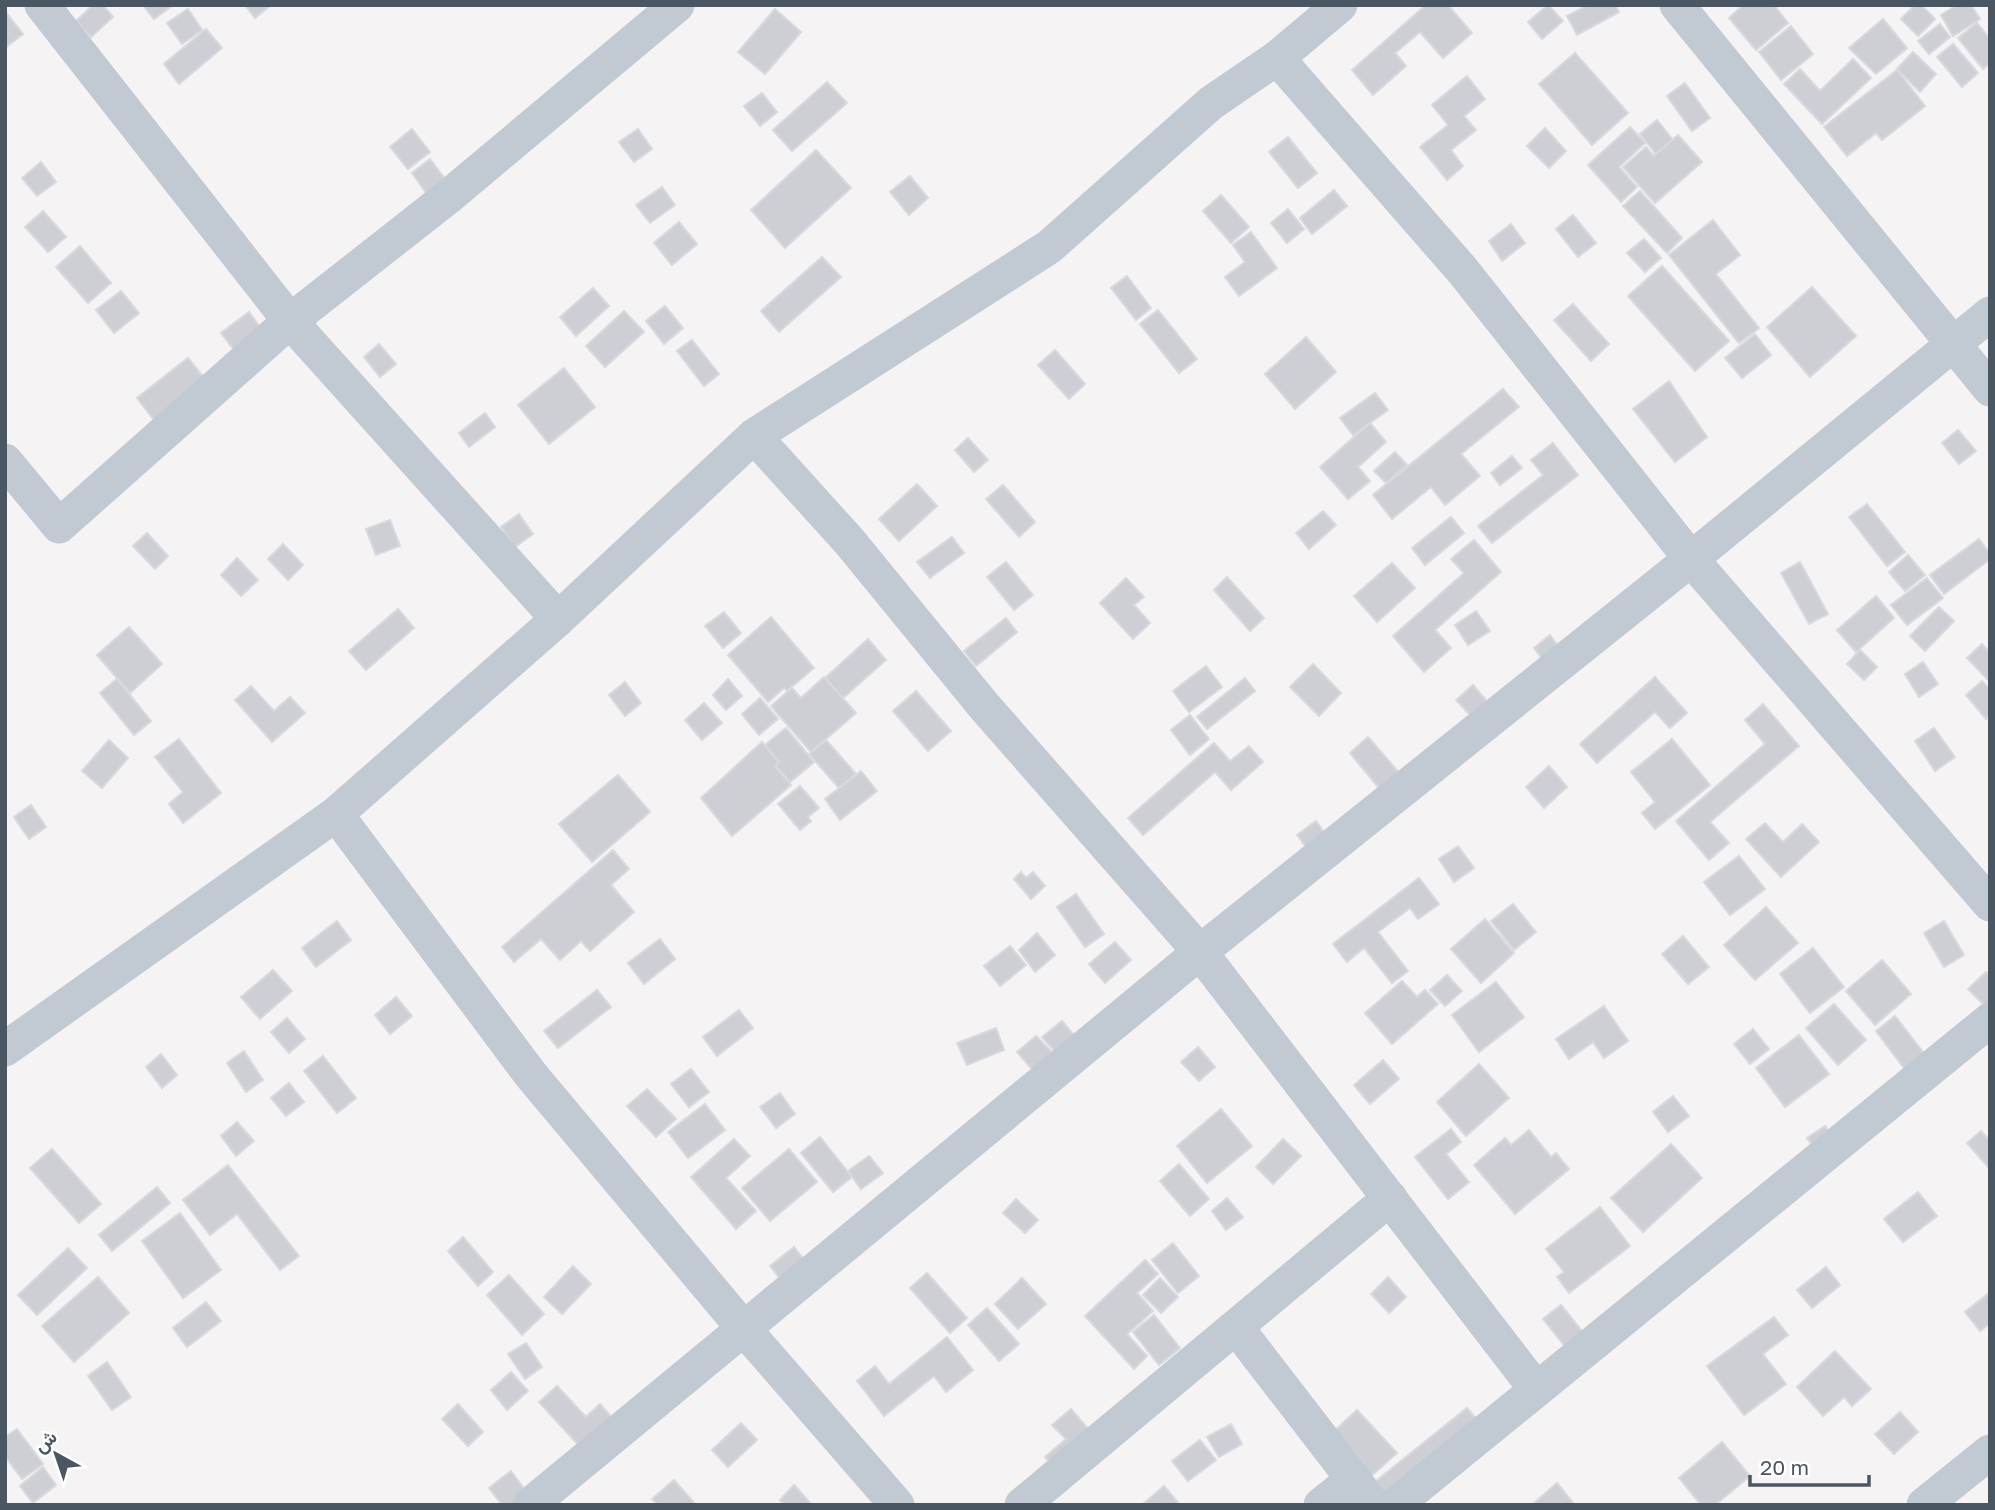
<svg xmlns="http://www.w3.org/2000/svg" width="1995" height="1510" viewBox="0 0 1995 1510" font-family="'Golos Text',Vazirmatn,sans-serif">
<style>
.building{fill:#cdcfd5;stroke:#d7d9de;stroke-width:2}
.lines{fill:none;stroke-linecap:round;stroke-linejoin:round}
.street{stroke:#c1cad2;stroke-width:35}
</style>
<rect width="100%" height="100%" fill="#f5f3f3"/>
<g class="building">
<path d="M93,5H103L113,17L91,37L76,21Z"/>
<path d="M143,5H173L154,19Z"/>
<path d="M245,5H271L255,18Z"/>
<path d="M1426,5H1448L1472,33L1443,58L1420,32L1395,53L1406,66L1373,95L1352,70Z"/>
<path d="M1548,5L1563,21L1542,39L1528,22Z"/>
<path d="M1588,5H1615L1619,12L1577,35L1567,16Z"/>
<path d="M1743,5H1774L1788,23L1756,50L1729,18Z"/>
<path d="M1915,5H1921L1935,19L1918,36L1901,19Z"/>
<path d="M1957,5H1971L1980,19L1953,36L1941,15Z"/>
<path d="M188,9L202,30L182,44L167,23Z"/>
<path d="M775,9L801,32L765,74L738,52Z"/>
<path d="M5,11L23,34L5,48Z"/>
<path d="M1883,19L1907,48L1876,74L1849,48Z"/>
<path d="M1977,23L1990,39V63L1983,69L1958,38Z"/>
<path d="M1940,24L1950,37L1929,54L1918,41Z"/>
<path d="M1791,26L1813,54L1781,80L1759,52Z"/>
<path d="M206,29L222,48L179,84L164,64Z"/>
<path d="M1953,44L1978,73L1962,87L1937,57Z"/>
<path d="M1913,52L1936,74L1920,92L1897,69Z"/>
<path d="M1575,53L1628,113L1592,145L1539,84Z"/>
<path d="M1853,59L1871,78L1822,124L1784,84L1800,69L1820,91Z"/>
<path d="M1897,70L1925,106L1882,140L1876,133L1847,156L1824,127Z"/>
<path d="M1467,76L1485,99L1464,116L1476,130L1451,150L1463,166L1447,180L1420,147L1448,125L1432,105Z"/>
<path d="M827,82L847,103L792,151L773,130Z"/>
<path d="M1685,83L1710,118L1692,131L1667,96Z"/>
<path d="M762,93L777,112L760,126L744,106Z"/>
<path d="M1657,120L1673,140L1656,154L1640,134Z"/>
<path d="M1630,127L1645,143L1619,167L1637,187L1621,202L1588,165Z"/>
<path d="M1545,128L1566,151L1549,168L1527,146Z"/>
<path d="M412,129L430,152L408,169L390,147Z"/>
<path d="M638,129L652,149L634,162L619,142Z"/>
<path d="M1678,135L1702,162L1655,203L1623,167L1646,147L1654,156Z"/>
<path d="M1288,137L1317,173L1298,188L1269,152Z"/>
<path d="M816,150L851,188L785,248L751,210Z"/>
<path d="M430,159L446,180L427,194L412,173Z"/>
<path d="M41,162L56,182L37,196L22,178Z"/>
<path d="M910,176L928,198L909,215L890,192Z"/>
<path d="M662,187L675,205L650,223L636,205Z"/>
<path d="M1334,190L1347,206L1312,234L1300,218Z"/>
<path d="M1640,191L1682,238L1667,253L1623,206Z"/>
<path d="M1221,195L1249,227L1231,243L1203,211Z"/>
<path d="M1288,209L1304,229L1287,243L1271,223Z"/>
<path d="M43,211L66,237L48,252L25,227Z"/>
<path d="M1573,215L1596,243L1578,257L1556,229Z"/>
<path d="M1713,220L1740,255L1716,274L1759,328L1739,343L1669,255Z"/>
<path d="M679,222L697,244L672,265L654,243Z"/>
<path d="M1511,224L1525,243L1502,261L1489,241Z"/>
<path d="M1251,232L1277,268L1239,296L1225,277L1245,262L1233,245Z"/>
<path d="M1644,239L1661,258L1645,272L1627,253Z"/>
<path d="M80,246L111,283L88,303L56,267Z"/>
<path d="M822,257L841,277L779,332L761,311Z"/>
<path d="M1662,266L1729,341L1695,371L1628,296Z"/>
<path d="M1127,276L1151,308L1136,320L1111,288Z"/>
<path d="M1812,287L1856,336L1810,377L1767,327Z"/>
<path d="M593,288L609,306L576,336L560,317Z"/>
<path d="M121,291L139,313L114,333L96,310Z"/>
<path d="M1573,304L1609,344L1591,361L1554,320Z"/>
<path d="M665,306L683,328L664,344L646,321Z"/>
<path d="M1158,310L1197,359L1179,373L1140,324Z"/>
<path d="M624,311L644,332L605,367L586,346Z"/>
<path d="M249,312L271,342L244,363L221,333Z"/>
<path d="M1755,334L1771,355L1742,378L1725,358Z"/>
<path d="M1306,337L1336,372L1295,409L1265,374Z"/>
<path d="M692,340L719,374L704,386L677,351Z"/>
<path d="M379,344L396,364L380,377L364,357Z"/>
<path d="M1055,350L1085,384L1069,399L1038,365Z"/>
<path d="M188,358L205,379L154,420L137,398Z"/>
<path d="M564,368L595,407L549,444L518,405Z"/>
<path d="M1669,381L1707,437L1675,462L1633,409Z"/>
<path d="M1503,389L1519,407L1461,454L1480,476L1445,505L1431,487L1392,519L1373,495Z"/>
<path d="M1375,393L1388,410L1353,435L1340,418Z"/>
<path d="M485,413L495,427L469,447L459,433Z"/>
<path d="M1370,423L1386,442L1358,467L1370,481L1348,499L1320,467Z"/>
<path d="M1958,430L1976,451L1959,464L1942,443Z"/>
<path d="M968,438L988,460L974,472L955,450Z"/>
<path d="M1553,443L1578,475L1492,543L1478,526L1543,475L1531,460Z"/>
<path d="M1395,452L1407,465L1386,483L1374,471Z"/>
<path d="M1512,456L1522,468L1500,485L1491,473Z"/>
<path d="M917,484L937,506L899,541L879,519Z"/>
<path d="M1003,485L1035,522L1019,537L986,499Z"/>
<path d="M1867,504L1905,552L1887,566L1849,517Z"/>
<path d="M1323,511L1336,525L1309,549L1296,533Z"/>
<path d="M519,514L533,534L515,547L501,527Z"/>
<path d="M1451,517L1464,533L1425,565L1412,548Z"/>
<path d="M390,520L400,546L376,555L366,529Z"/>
<path d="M147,533L168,556L155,569L133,546Z"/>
<path d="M952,537L964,553L930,578L917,562Z"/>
<path d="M1979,539L1990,554V559L1944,594L1930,575Z"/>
<path d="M1474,540L1501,572L1435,630L1451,648L1424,672L1393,636L1464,573L1451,559Z"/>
<path d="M283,544L303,565L288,580L268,559Z"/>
<path d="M1908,555L1925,575L1905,591L1889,572Z"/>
<path d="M237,558L258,580L241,596L221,575Z"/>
<path d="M1006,562L1033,595L1014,610L987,577Z"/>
<path d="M1800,562L1828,614L1809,624L1781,573Z"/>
<path d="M1392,563L1415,588L1377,622L1354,596Z"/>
<path d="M1227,577L1264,618L1250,631L1214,590Z"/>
<path d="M1126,578L1144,597L1134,605L1150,623L1133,639L1100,603Z"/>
<path d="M1927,578L1943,598L1907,625L1891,605Z"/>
<path d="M1876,596L1894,618L1856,652L1837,630Z"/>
<path d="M1939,607L1954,621L1925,651L1910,636Z"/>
<path d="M398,609L414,628L366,670L349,651Z"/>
<path d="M1476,611L1490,631L1468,645L1455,625Z"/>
<path d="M724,612L741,633L723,648L705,626Z"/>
<path d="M771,617L814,668L787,691L784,688L768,702L728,655Z"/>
<path d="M1006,618L1017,632L976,666L964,651Z"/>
<path d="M129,627L162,664L130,693L97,655Z"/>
<path d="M1550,635L1566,657L1549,668L1534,648Z"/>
<path d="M868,639L886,660L843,698L825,678Z"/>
<path d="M1982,644L1990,653L1988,680L1967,658Z"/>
<path d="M1860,650L1877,667L1864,680L1847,664Z"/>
<path d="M1923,662L1938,684L1919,697L1905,674Z"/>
<path d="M1313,664L1341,693L1319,716L1290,687Z"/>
<path d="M1206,666L1222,687L1189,712L1173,691Z"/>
<path d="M824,677L856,713L811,752L771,706L792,688L801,698Z"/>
<path d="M1655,677L1687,713L1670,728L1655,712L1597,763L1580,744Z"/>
<path d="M1245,678L1255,691L1207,729L1197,717Z"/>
<path d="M117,679L151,721L134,735L100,693Z"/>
<path d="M728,679L742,696L726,710L713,695Z"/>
<path d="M1982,681L1990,690V715L1986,719L1966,695Z"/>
<path d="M625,682L641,703L625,716L609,695Z"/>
<path d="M1473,685L1490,705L1474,719L1456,700Z"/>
<path d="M251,686L274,711L290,697L305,713L272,742L235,700Z"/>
<path d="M916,691L951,731L928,751L893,711Z"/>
<path d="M760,698L778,719L759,735L742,714Z"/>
<path d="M704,703L722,723L702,740L685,720Z"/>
<path d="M1763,704L1799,746L1710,822L1729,843L1709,860L1676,821L1765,744L1745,720Z"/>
<path d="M1190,715L1209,739L1190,755L1171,730Z"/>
<path d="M786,728L814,762L790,782L775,765L779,762L765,745Z"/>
<path d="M1934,728L1955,757L1935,771L1915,741Z"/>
<path d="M1368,737L1402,776L1383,793L1350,753Z"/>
<path d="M179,739L221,793L183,823L169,804L183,792L155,757Z"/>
<path d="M1672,739L1710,785L1655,829L1642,813L1655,802L1631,772Z"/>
<path d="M109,740L128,758L102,788L82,771Z"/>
<path d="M826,740L856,774L839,788L809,754Z"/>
<path d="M762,742L779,762L775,766L791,785L732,836L701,798Z"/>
<path d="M1214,743L1230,761L1249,746L1263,762L1231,790L1215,772L1143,835L1128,818Z"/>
<path d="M1549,766L1567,787L1544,808L1526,787Z"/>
<path d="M861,771L877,791L840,820L825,799Z"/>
<path d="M618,775L650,812L592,862L559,824Z"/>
<path d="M800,786L819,808L808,817L811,821L800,830L778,804Z"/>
<path d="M31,805L46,827L29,839L14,817Z"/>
<path d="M1316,821L1331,842L1312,855L1297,835Z"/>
<path d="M1765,823L1783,842L1802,824L1819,842L1781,877L1746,839Z"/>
<path d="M1458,846L1474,868L1454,882L1439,859Z"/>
<path d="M613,850L629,869L611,885L634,912L590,951L581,941L560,960L541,939L514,962L502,947Z"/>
<path d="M1739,856L1765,889L1730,915L1704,882Z"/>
<path d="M1021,872L1026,878L1033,872L1045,886L1031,899L1014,879Z"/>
<path d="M1419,878L1439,904L1418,919L1410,908L1378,932L1408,971L1392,983L1364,948L1347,962L1333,944Z"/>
<path d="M1076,894L1104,934L1085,947L1057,907Z"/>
<path d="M1513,904L1536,932L1514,950L1491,921Z"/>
<path d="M1766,907L1798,943L1755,980L1724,945Z"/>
<path d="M1485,919L1514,953L1481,983L1451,949Z"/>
<path d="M337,921L351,940L316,967L302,948Z"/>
<path d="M1944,921L1964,955L1944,967L1924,933Z"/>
<path d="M1037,933L1055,955L1035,972L1019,950Z"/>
<path d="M1683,936L1709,967L1688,984L1662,954Z"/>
<path d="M660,939L675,959L644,984L628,963Z"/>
<path d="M1115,942L1131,960L1105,983L1089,964Z"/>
<path d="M1010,946L1026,965L1000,986L984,966Z"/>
<path d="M1813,948L1844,987L1810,1013L1780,974Z"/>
<path d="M1882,960L1911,994L1875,1025L1846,991Z"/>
<path d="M273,970L292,991L260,1019L241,997Z"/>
<path d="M1986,972L1990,976V1011L1968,989Z"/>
<path d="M1447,975L1462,991L1445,1006L1430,990Z"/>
<path d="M1402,981L1417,997L1425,990L1438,1004L1392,1044L1365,1013Z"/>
<path d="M1496,982L1524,1017L1479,1052L1452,1015Z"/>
<path d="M597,990L611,1007L558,1048L544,1031Z"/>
<path d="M396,997L412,1016L390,1034L375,1015Z"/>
<path d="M1834,1004L1866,1040L1838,1065L1806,1028Z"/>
<path d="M1604,1006L1628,1041L1604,1058L1593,1042L1569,1059L1556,1039Z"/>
<path d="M739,1010L753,1028L717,1056L703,1037Z"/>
<path d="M1895,1016L1933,1065L1913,1080L1876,1031Z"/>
<path d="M287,1018L305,1039L289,1053L271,1032Z"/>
<path d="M1062,1021L1080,1042L1061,1058L1042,1037Z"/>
<path d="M996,1028L1004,1050L967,1065L957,1043Z"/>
<path d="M1753,1029L1769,1049L1750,1064L1734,1044Z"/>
<path d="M1799,1035L1829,1074L1785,1107L1756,1068Z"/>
<path d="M1036,1036L1057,1057L1036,1074L1017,1052Z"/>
<path d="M1198,1047L1215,1067L1199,1081L1181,1062Z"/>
<path d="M244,1051L263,1080L246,1092L227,1063Z"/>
<path d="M161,1054L177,1075L162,1088L146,1067Z"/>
<path d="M323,1056L356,1098L337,1113L304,1071Z"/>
<path d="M1383,1060L1399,1079L1370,1104L1354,1085Z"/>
<path d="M1479,1064L1509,1098L1466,1136L1437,1102Z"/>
<path d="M691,1069L709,1092L689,1107L671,1084Z"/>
<path d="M289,1083L304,1102L286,1116L271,1098Z"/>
<path d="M647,1089L676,1119L656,1137L627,1106Z"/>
<path d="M780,1093L795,1114L776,1128L760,1107Z"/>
<path d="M1673,1096L1689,1116L1668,1132L1653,1112Z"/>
<path d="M705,1104L725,1130L688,1158L668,1132Z"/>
<path d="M1221,1109L1252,1146L1207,1183L1177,1146Z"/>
<path d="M237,1122L254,1141L236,1156L221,1136Z"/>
<path d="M1825,1126L1840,1147L1822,1159L1807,1138Z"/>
<path d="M1451,1129L1461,1142L1446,1154L1469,1182L1448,1199L1415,1157Z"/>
<path d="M1529,1130L1551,1157L1556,1153L1569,1169L1515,1214L1474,1165L1505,1138L1511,1145Z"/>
<path d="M1981,1131L1990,1141V1169L1967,1143Z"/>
<path d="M820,1137L852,1177L833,1192L801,1153Z"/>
<path d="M734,1139L750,1156L726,1178L756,1211L736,1229L691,1177Z"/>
<path d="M1283,1139L1301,1156L1273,1184L1256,1167Z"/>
<path d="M1671,1144L1702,1178L1643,1232L1611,1198Z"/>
<path d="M52,1149L101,1204L79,1223L30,1168Z"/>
<path d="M789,1149L817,1182L770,1221L742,1188Z"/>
<path d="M869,1156L883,1173L861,1189L848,1171Z"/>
<path d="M1179,1164L1209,1199L1190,1216L1160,1181Z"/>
<path d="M228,1165L299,1256L280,1270L237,1214L210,1235L183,1200Z"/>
<path d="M157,1187L170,1203L112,1251L99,1235Z"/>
<path d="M1918,1192L1937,1216L1903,1242L1884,1219Z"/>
<path d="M1227,1198L1243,1217L1226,1230L1212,1211Z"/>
<path d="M1016,1199L1038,1220L1025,1233L1003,1213Z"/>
<path d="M1600,1207L1630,1246L1569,1293L1557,1277L1564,1272L1546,1249Z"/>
<path d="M180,1213L221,1270L183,1298L142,1241Z"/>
<path d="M463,1237L493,1272L478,1286L448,1251Z"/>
<path d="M1173,1243L1199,1276L1178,1293L1152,1260Z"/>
<path d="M794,1247L813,1271L789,1290L770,1266Z"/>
<path d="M68,1248L87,1268L37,1315L18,1295Z"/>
<path d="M1145,1260L1158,1274L1137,1293L1153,1311L1127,1334L1147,1356L1134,1369L1085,1316Z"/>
<path d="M573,1266L591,1284L562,1314L544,1297Z"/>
<path d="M1826,1267L1840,1285L1812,1308L1797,1290Z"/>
<path d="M927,1273L967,1318L950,1333L910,1288Z"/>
<path d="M509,1275L544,1314L522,1335L487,1295Z"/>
<path d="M98,1277L129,1313L74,1362L42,1326Z"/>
<path d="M1388,1277L1406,1297L1389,1313L1371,1294Z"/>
<path d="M1022,1278L1046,1304L1018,1329L995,1304Z"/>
<path d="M1160,1278L1178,1297L1161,1313L1143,1295Z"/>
<path d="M1990,1292V1323L1980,1331L1965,1312Z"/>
<path d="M206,1302L221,1321L187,1347L173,1328Z"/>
<path d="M1561,1305L1594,1346L1576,1360L1543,1319Z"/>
<path d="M987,1308L1019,1344L999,1361L968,1325Z"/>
<path d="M1154,1315L1180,1348L1159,1365L1133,1332Z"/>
<path d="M1774,1317L1788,1335L1763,1354L1786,1384L1744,1415L1707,1366Z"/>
<path d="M947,1337L973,1370L946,1392L934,1376L884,1416L857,1381L875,1366L889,1384Z"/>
<path d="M526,1343L542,1367L525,1379L508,1354Z"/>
<path d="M1835,1351L1871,1389L1852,1406L1844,1397L1823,1416L1797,1387Z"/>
<path d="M107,1362L131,1397L112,1410L88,1376Z"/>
<path d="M511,1372L528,1391L507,1410L491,1390Z"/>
<path d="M557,1386L586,1417L600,1404L614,1420L582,1449L539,1402Z"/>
<path d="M458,1404L483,1432L468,1446L442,1419Z"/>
<path d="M1467,1408L1486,1430L1395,1505L1375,1482Z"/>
<path d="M1071,1409L1101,1444L1063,1477L1045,1457L1066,1439L1052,1425Z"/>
<path d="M1357,1410L1397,1453L1371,1476L1331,1434Z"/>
<path d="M1900,1412L1918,1432L1894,1454L1875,1434Z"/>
<path d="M741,1423L757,1440L728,1467L712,1450Z"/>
<path d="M1231,1424L1242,1444L1219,1457L1207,1437Z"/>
<path d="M17,1429L43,1464L22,1479L5,1456V1437Z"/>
<path d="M1200,1440L1216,1460L1188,1481L1172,1461Z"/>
<path d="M1722,1442L1750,1476L1715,1505H1701L1679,1478Z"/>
<path d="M43,1467L56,1485L33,1503L20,1486Z"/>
<path d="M511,1471L528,1494L515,1505H502L489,1488Z"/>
<path d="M674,1480L696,1505H658L652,1499Z"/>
<path d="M1557,1483L1575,1505H1532Z"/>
<path d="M794,1485L812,1505H784L780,1500Z"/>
<path d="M1164,1486L1180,1505H1142Z"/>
</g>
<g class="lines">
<g class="street">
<path d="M42,5L290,321L558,619"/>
<path d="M1677,5L1990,389"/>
<path d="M1277,58L1463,271L1691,559L1990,904"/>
<path d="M754,436L849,541L984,706L1200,952L1536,1389"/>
<path d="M5,461L59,526L290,321L448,197L677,5"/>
<path d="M336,814L531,1075L745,1330L897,1505"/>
<path d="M5,1049L336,814L558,619L754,436L1049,247L1211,103L1277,58L1340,5"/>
<path d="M1236,1327L1373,1505"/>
<path d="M530,1505L1200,952L1691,559L1990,314"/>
<path d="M1022,1505L1390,1198"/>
<path d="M1321,1505L1354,1479"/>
<path d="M1395,1505L1990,1020"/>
<path d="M1924,1505L1990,1452"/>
</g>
</g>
<rect width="1995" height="1510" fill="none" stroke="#4a5661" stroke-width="14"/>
<g transform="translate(56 1454) rotate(320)" stroke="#ffffff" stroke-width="5" paint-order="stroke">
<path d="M0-5L12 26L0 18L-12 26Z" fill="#4a5661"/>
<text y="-10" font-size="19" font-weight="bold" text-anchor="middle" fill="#4a5661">ش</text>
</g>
<path d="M1750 1475v10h119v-10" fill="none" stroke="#4a5661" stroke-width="3.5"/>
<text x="1760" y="1475" font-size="21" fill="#4a5661" stroke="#ffffff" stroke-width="5" paint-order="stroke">20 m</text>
</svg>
